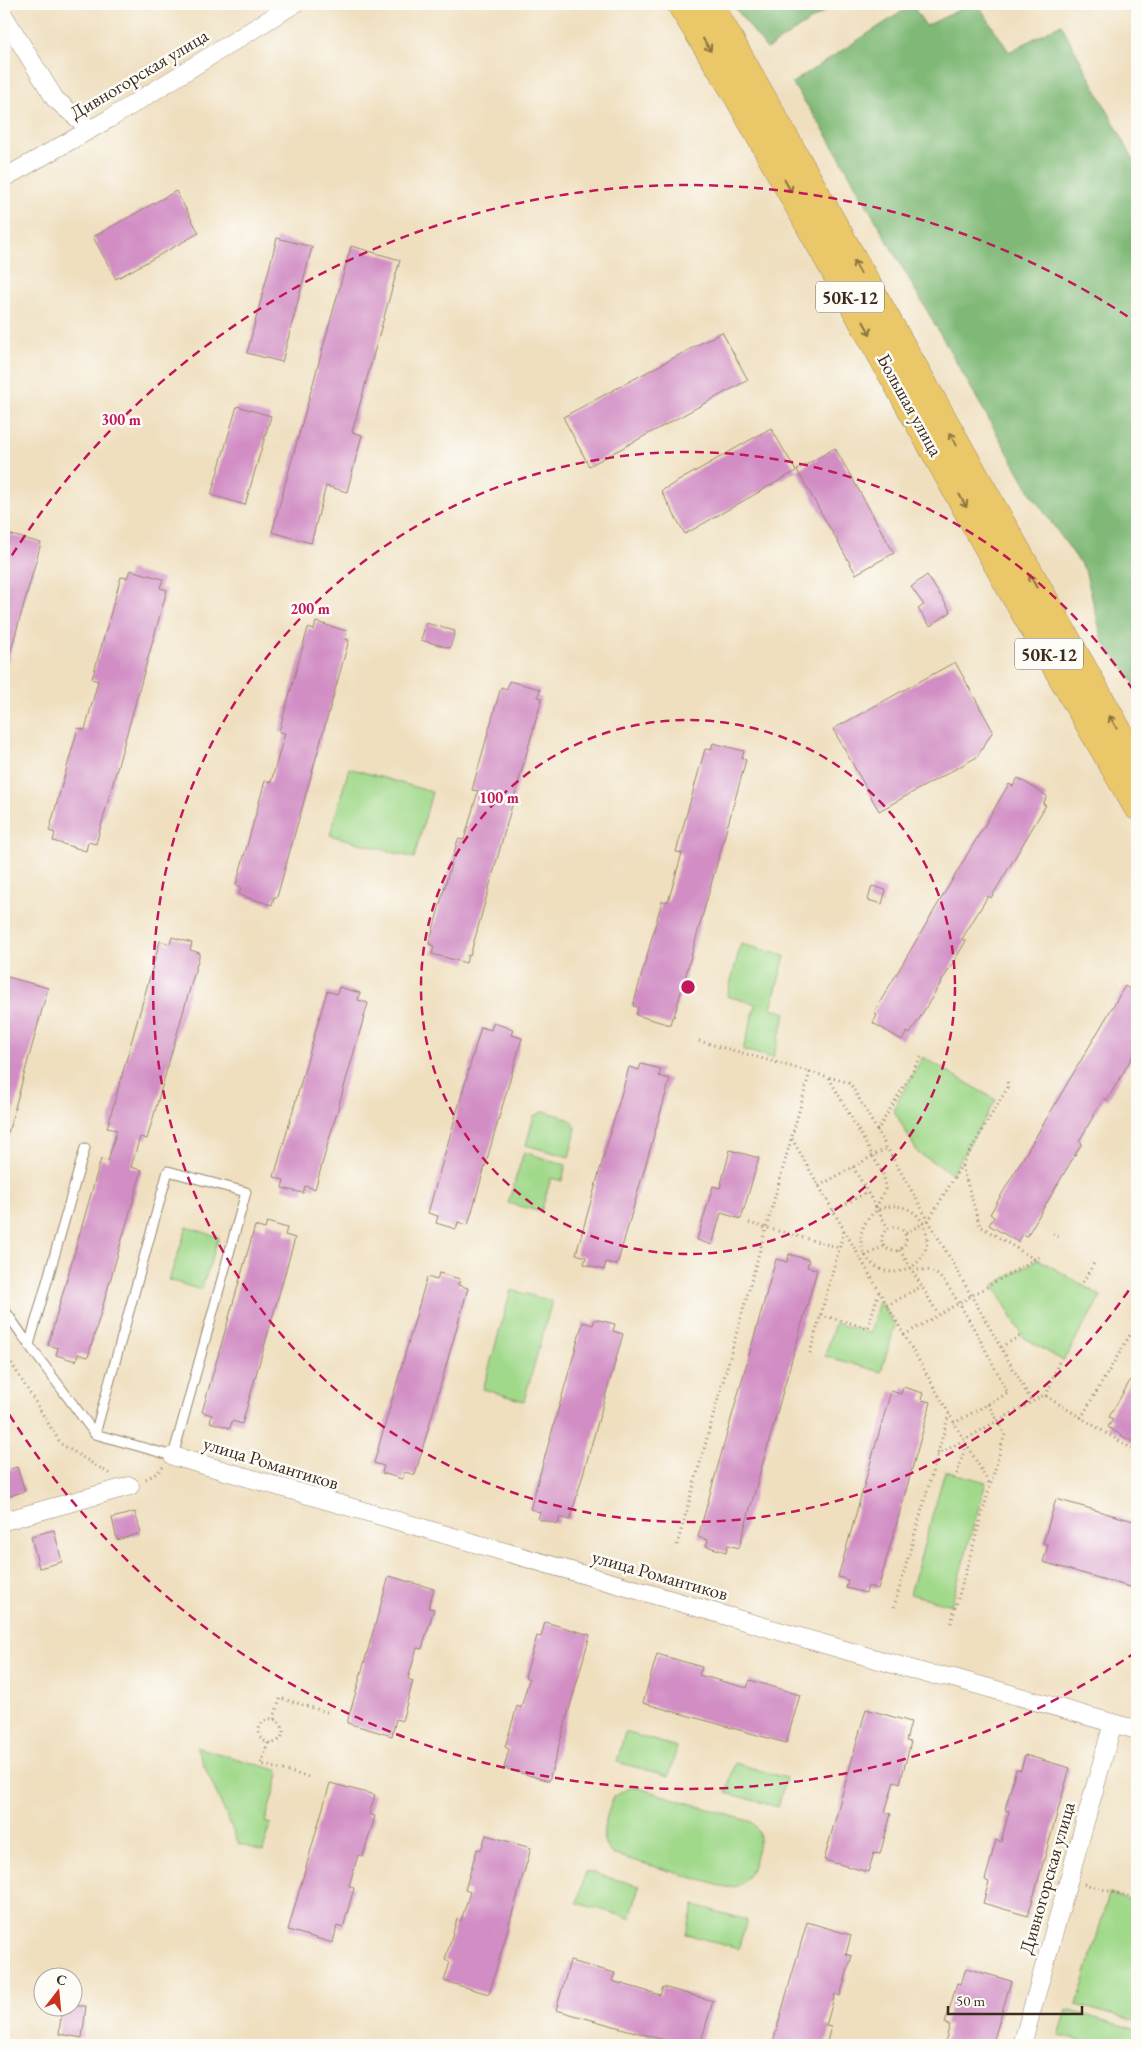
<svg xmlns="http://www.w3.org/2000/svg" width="1141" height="2049" viewBox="0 0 1141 2049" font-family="'EB Garamond',serif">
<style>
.green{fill:#a1d98b;stroke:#6e8254}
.forest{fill:#80b977;stroke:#5e724a}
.building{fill:#d18dc4}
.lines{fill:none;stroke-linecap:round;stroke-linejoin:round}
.service-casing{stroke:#95846e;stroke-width:11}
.minor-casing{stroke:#95846e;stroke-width:19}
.primary-casing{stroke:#95846e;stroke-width:29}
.path{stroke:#95846e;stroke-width:3;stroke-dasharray:1 4;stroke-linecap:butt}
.service{stroke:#fff;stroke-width:9}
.minor{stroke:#fff;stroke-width:18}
.primary{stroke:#eac769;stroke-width:28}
.oneway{stroke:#8a7140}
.ring{fill:none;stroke:#c2185b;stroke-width:2.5;stroke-dasharray:9 6}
.labels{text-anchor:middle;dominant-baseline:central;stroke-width:5;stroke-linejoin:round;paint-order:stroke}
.shield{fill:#fdfcf7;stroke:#75695f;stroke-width:1}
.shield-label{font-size:18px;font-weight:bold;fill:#3b2a1e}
.street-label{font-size:19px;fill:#3b2a1e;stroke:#fdfcf7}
.centre{fill:#c2185b;stroke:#fdfcf7;stroke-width:2.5}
.ring-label{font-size:15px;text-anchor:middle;font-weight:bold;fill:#c2185b;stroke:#fdfcf7;stroke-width:5;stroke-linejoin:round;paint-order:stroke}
</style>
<rect width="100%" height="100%" fill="#fdfcf7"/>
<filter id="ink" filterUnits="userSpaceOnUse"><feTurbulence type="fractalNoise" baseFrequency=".02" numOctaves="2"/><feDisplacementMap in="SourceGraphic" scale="10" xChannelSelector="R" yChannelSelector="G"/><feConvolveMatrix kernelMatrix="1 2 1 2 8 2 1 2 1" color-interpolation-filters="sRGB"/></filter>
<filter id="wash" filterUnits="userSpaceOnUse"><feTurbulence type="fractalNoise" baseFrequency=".0096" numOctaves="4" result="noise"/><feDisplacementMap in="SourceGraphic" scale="20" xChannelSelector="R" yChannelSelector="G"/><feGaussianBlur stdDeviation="1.12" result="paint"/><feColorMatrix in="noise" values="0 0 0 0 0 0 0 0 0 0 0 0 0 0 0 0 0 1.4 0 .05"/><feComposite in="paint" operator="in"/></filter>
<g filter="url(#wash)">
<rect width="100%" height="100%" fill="#efdfbf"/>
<g class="green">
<path d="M349,768L432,792L414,858L330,835Z"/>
<path d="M741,944L785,956L771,1008L786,1013L773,1058L743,1050L756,1004L727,996Z"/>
<path d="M923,1057L996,1100L952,1173L918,1153L893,1109Z"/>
<path d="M544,1111C581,1122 579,1120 569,1157L526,1145L534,1116Z"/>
<path d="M524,1152L566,1165L562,1181L551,1178L541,1212L508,1203Z"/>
<path d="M187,1227L219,1237L201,1290L169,1280Z"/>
<path d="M1038,1259L1101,1296L1063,1361L1023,1337L994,1285Z"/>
<path d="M511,1290L552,1301L524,1401L483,1389Z"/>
<path d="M879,1301L895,1325L881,1372L825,1356L835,1323L870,1333Z"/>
<path d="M945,1471L986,1482L951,1605L910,1594Z"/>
<path d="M625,1732L677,1747L669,1776L617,1762Z"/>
<path d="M196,1747L280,1771L265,1822L271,1824L263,1851L239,1844Z"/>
<path d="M735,1763L786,1778L778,1807L726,1793Z"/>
<path d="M630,1788H638L752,1822L759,1832L760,1838C754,1860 752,1891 724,1887L612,1854C595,1839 608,1816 613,1797Z"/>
<path d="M586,1871L639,1886L630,1918L577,1903Z"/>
<path d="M1109,1894L1137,1902V2022L1077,2005Z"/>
<path d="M694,1905L747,1920L738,1949L686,1934Z"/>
<path d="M1067,2010L1137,2030L1136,2045H1096L1059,2035Z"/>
</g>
<g class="forest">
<path d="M732,4H836L767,49Z"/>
<path d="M971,4H978L1009,52L1061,24L1137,166V687L1103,642L1085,570L1032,495L827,135L792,83L912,5L926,26Z"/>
</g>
<g id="blocks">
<g class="building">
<path d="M176,191L199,233L116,279L93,237Z"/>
<path d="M277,238L312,247L282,362L247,353Z"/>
<path d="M351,246L400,260L352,432L362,435L347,492L326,486L311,543L272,532Z"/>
<path d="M722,332L748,380L589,466L563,417Z"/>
<path d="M237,406L271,416L245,505L211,495Z"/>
<path d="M771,428L796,471L685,534L661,491Z"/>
<path d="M835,448L894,553L856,574L797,470Z"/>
<path d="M4,533L41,543L8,661L4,660Z"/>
<path d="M130,570L163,579L160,588L167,590L96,844L88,842L86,851L53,841L55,833L49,831L78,728L85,730L98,681L92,679L121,577L127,578Z"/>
<path d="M927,575L951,612L930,626L918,609L924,605L911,587Z"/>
<path d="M316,622L347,631L345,639L349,640L277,897H274L272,905L239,895L241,887L236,885L265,781L271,782L285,733L279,732L308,628L314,630Z"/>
<path d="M426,623L455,631L450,648L421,640Z"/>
<path d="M955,662L993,731L977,757L879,811L833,729Z"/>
<path d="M509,681L540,689L538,697L542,698L470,956L468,955L466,963L432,954L434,946L429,944L458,839L464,840L478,791L472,790L501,687L507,689Z"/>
<path d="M713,743L744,751L742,759L746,760L674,1017H672L670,1025L636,1015L638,1007L633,1006L662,901L668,902L682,853L676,852L705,749L711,750Z"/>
<path d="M1018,778L1047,796L1043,804L1046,805L991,898L988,896L962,939L966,941L910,1034L907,1032L902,1040L873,1023L877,1015L874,1012L1009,784L1013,786Z"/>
<path d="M872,886L886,890L882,904L868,900Z"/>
<path d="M172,937L192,943L190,950L200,953L147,1139L140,1137L131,1167L142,1170L88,1357L78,1354L76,1361L56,1355L58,1348L48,1345L101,1159L108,1161L117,1130L107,1128L160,941L170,944Z"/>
<path d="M4,976L48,988L8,1133H4Z"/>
<path d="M1125,986L1137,993V1049L1107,1100L1104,1098L1079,1141L1082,1143L1027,1236L1023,1234L1018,1242L989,1225L994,1217L990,1214Z"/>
<path d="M339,987L360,993L358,1000L368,1003L315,1189L305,1186L303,1193L282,1188L284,1180L274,1177L327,991L337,994Z"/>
<path d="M493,1023L513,1029L511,1035L522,1038L468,1225L458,1222L456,1229L436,1223L438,1216L428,1213L481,1027L491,1030Z"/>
<path d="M641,1064L661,1069L659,1076L670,1079L617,1265L606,1262L604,1270L584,1264L586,1257L576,1254L629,1067L639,1070Z"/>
<path d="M730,1150L759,1158L741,1219L721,1213L712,1245L697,1240L713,1186L720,1188Z"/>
<path d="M267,1222L287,1228L285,1235L295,1238L242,1424L232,1421L230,1428L210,1422L212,1415L202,1412L255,1226L265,1229Z"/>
<path d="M789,1254L809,1260L807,1267L817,1270L739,1548L728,1545L726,1552L706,1546L708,1540L698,1537L776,1259L787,1262Z"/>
<path d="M439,1273L460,1279L458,1285L468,1288L415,1475L405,1472L402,1479L382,1473L384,1466L374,1463L427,1277L437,1280Z"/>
<path d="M595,1319L615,1324L613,1331L623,1334L570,1520L560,1517L558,1524L538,1519L540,1512L530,1509L583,1322L593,1325Z"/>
<path d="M1137,1369V1445L1108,1427L1113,1419L1109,1417Z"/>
<path d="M903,1387L923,1393L921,1400L931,1402L878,1589L868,1586L866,1593L846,1588L848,1580L838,1577L891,1391L901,1394Z"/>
<path d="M17,1467L25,1491L4,1498V1471Z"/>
<path d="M1056,1499L1137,1522V1589L1043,1562L1048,1545L1043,1543Z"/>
<path d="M135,1512L141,1533L117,1540L112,1518Z"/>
<path d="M54,1530L62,1562L39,1568L31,1536Z"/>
<path d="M389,1576L434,1589L428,1608L434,1609L422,1649L417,1648L408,1679L413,1681L402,1721L396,1719L392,1736L347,1723Z"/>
<path d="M545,1622L590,1635L549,1781L504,1768L509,1749L505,1747L517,1706L521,1708L529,1679L525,1677L537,1636L541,1637Z"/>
<path d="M657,1654L702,1667L699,1675L747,1688L750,1680L800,1695L786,1743L643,1703Z"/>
<path d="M866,1709L911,1722L906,1741L911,1742L900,1783L894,1781L885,1812L891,1814L880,1854L874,1853L868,1872L824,1860Z"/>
<path d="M1025,1755L1070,1768L1028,1916L983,1903L989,1882L985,1880L996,1840L1001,1842L1009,1811L1005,1810L1016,1769L1021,1770Z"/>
<path d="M330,1783L375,1795L369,1814L375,1816L363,1856L358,1855L349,1886L354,1888L343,1928L337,1926L333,1943L288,1930Z"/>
<path d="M486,1835L531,1848L489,1994L444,1981L450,1962L445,1960L457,1919L461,1921L470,1892L465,1890L477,1849L481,1850Z"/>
<path d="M807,1922L851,1935L846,1954L852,1956L840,1996L835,1994L826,2026L831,2027L826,2045H772Z"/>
<path d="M570,1961L615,1973L612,1981L660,1995L663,1987L713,2001L700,2045H682L556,2010Z"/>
<path d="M966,1968L1011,1981L993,2043L988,2041L987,2045H944L950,2025L945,2024L957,1983L961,1984Z"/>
<path d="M62,2006H86L82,2038L59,2034Z"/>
</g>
</g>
</g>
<g filter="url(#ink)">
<use href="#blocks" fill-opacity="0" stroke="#95846e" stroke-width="1"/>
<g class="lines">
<g class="service-casing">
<g id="service">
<path d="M85,1148L29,1345L95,1434"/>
<path d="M168,1171L246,1192L173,1456L95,1434Z"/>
<path d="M4,1309L29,1345"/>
</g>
</g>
<g class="minor-casing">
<g id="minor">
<path d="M4,16L55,99L90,129"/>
<path d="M4,178L109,119L294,4"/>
<path d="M173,1456L928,1674L950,1677L1137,1730"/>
<path d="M4,1521L130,1486"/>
<path d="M1022,2045L1113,1723"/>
</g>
</g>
<g class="primary-casing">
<g id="primary">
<path d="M681,4L737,94L1013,592L1137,806"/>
<path d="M713,4L717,18L1137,765"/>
</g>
</g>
<g class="path">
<path d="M699,1041L850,1083L1032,1402"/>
<path d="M829,1078L884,1176L885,1189L876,1208"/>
<path d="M877,1131L923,1054"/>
<path d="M792,1139L990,1485"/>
<path d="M962,1166L980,1226L1034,1259"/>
<path d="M853,1167L888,1228"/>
<path d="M819,1186L887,1148"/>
<circle cx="894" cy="1239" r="33"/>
<path d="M833,1211L867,1192"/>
<path d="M749,1223L840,1248"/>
<circle cx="894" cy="1239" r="12"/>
<path d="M906,1233L929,1220L1008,1087L1007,1079"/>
<path d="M1053,1234L1061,1238"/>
<path d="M900,1250L938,1314"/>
<path d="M865,1256L884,1246"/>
<path d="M913,1271C921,1269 928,1269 935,1273C954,1285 995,1369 1008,1393L954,1423"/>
<path d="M1083,1282L1094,1263"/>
<path d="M887,1306L922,1286"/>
<path d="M821,1315L868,1328L879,1291"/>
<path d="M904,1335L1040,1256"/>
<path d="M1001,1347L1022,1335"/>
<path d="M810,1353L844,1231"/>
<path d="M4,1357L10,1361L61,1444L110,1474"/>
<path d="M1046,1396L1060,1359"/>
<path d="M1081,1418L1137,1323"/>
<path d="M937,1455L1044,1395L1129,1447L1137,1449"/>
<path d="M957,1474L966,1445"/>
<path d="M146,1479L157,1473L163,1467"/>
<path d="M677,1545L810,1072"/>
<path d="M894,1607L949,1414"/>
<path d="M951,1623L1005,1434L988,1404"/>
<circle cx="271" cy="1731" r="12"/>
<path d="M274,1719L280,1698L327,1712"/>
<path d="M268,1743L261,1764L308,1777"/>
<path d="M1084,1884L1137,1899"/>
</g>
<use href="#service" class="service"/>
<use href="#minor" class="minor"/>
<use href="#primary" class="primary"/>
</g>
<defs><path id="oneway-shaft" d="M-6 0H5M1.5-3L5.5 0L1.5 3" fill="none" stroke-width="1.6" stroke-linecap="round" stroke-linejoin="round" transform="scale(1.25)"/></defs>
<g class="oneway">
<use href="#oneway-shaft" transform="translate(707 45) rotate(58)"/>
<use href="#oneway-shaft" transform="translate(788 186) rotate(61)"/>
<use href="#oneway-shaft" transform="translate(857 267) rotate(-119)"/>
<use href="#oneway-shaft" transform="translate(867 328) rotate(61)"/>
<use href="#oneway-shaft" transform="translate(953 439) rotate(-119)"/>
<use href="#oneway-shaft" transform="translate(963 501) rotate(61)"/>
<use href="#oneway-shaft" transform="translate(1033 581) rotate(-119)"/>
<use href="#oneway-shaft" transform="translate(1113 722) rotate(-120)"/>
</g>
</g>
<g class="ring">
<circle cx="688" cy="987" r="267"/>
<path d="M1137 1278A535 535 0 1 1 1137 696"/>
<path d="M1136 1652A802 802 0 0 1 4 1406M4 568A802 802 0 0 1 1136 322"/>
</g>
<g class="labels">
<g class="shield">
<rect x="816" y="281.5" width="68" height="31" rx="4"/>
<rect x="1015" y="638.5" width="68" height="31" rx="4"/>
</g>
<g class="shield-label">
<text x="850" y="297">50К-12</text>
<text x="1049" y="654">50К-12</text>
</g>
<g class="street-label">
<text transform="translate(139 74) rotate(-31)">Дивногорская улица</text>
<text transform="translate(910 405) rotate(61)">Большая улица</text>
<text transform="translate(271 1463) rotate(17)">улица Романтиков</text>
<text transform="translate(660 1575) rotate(16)">улица Романтиков</text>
<text transform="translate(1047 1878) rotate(-74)">Дивногорская улица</text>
</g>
</g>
<circle cx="688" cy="987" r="8" class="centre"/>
<g class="ring-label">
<text x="121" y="425">300 m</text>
<text x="310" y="614">200 m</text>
<text x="499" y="803">100 m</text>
</g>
<rect width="1141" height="2049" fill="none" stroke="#fdfcf7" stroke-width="20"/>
<g transform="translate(58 1992) rotate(16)"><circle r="24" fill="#fdfcf7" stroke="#afa8a0"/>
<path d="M0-4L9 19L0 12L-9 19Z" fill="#c8321e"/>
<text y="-8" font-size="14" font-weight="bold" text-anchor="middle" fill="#3b2a1e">С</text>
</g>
<path d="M948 2006v8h134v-8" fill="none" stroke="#3b2a1e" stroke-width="2.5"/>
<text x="956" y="2006" font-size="15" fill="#3b2a1e" stroke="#fdfcf7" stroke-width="4" paint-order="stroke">50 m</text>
</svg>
